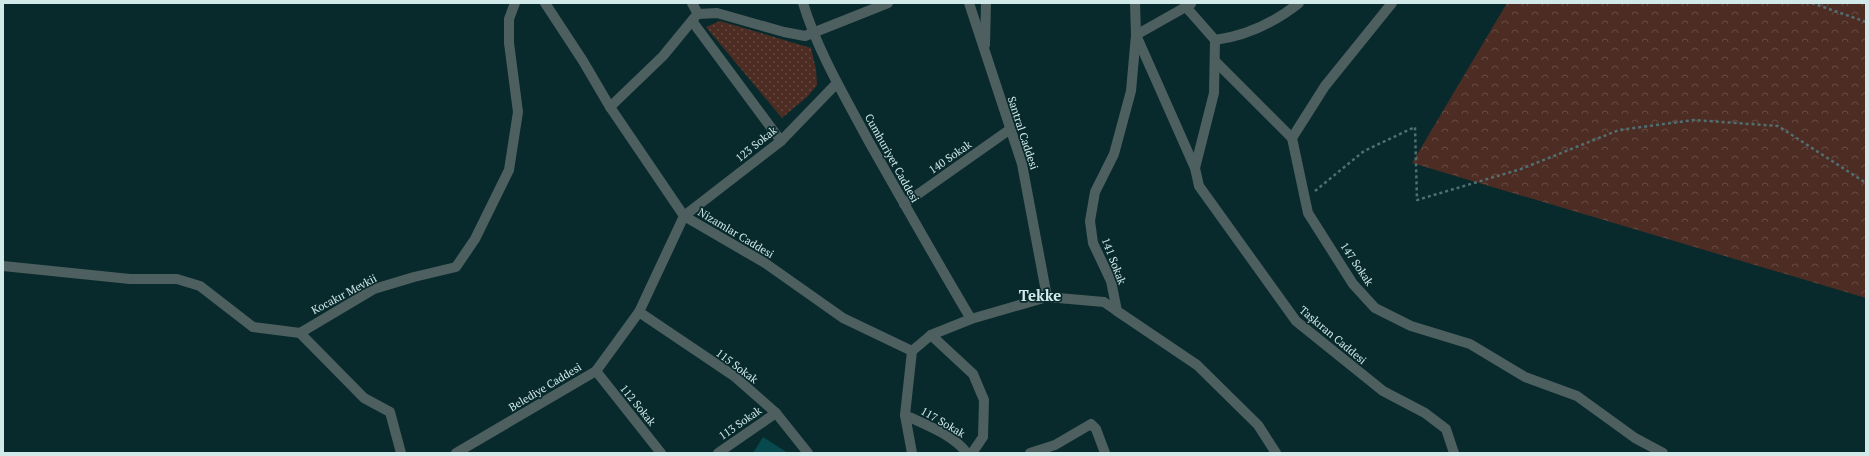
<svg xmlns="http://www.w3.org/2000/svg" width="1869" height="456" viewBox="0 0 1869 456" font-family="'PT Serif',serif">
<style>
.forest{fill:url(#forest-crowns)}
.park{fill:url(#park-dots)}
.building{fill:#07494d}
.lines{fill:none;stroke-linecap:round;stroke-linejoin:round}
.path{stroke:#516f71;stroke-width:2.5;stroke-dasharray:3 3;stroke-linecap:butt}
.minor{stroke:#4e5f60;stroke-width:10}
.tertiary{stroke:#4e5f60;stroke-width:10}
.labels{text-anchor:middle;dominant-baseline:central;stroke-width:3.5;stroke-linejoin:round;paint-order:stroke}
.street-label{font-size:11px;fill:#d2e9ea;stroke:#082a2c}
.district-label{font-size:15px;font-weight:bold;fill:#d2e9ea;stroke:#082a2c}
</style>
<defs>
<pattern id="forest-crowns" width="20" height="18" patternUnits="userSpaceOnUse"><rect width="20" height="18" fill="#4d2d23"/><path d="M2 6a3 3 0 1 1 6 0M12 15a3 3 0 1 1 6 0" fill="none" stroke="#664b43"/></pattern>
<pattern id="park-dots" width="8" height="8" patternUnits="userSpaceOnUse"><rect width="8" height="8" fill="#4d2d23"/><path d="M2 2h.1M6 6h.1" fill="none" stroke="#664b43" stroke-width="1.8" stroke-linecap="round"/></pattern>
</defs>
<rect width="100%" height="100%" fill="#082a2c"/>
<path class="forest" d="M1507,3H1866V298L1412,163Z"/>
<path class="park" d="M720,21L811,48L816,69L817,85L808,96L782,118L706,27Z"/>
<path class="building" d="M763,437L788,453H753Z"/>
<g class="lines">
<g class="path">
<path d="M1812,3L1866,22"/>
<path d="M1315,191L1364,151L1415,127L1417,200L1521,169L1619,130L1694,120L1778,126L1866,183"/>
</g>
<g class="minor">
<path d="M692,3L698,14"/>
<path d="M803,3C818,52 844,95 868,140C902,200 936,260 971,319"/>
<path d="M969,3L1022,164L1047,297"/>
<path d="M1135,3L1136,35L1131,91L1114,154L1095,192L1090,221L1093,243L1111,281L1117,311L1197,365L1258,425L1276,453"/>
<path d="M1392,3L1325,86L1292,138L1308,213L1353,284L1375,308L1411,326L1470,344L1525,377L1577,396L1635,438L1663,453"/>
<path d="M1186,7L1215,40L1214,93L1195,168"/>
<path d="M698,14L717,13L784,32L805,36L888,3"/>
<path d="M692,21L781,141"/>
<path d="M1136,35L1195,168L1199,186L1296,321L1383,391L1425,413L1446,429L1454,453"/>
<path d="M1136,35L1191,4"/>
<path d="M1215,40C1246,36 1275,22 1299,3"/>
<path d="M985,45L986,3"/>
<path d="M1215,61L1292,138"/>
<path d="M610,107L663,56L695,17"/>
<path d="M904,204L1009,130"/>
<path d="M684,216L781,141L837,83"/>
<path d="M3,266L130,279H177L200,286L253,327L300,333L374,289L414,277L456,267L475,239L509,170L518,112L509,43V19L515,3"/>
<path d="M639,312L734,376L776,413L808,453"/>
<path d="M300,333L364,398L390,412L401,453"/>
<path d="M931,335L973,374L984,400L983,437L972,453"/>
<path d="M596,371L661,453"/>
<path d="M905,415C926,425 952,434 967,453"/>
<path d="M718,453L776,413"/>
<path d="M1030,453L1055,445L1091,424L1096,429L1105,453"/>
</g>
<g class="tertiary">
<path d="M545,3L583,61L610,107L684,216L765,263L843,318L912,351"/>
<path d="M456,453L596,371L639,312L684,216"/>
<path d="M912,453L905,415L912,351L931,335L971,319L1047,297L1104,302L1117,311"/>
</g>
</g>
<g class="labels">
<g class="street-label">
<text transform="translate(1023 133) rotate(72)">Santral Caddesi</text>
<text transform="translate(756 144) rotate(-39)">123 Sokak</text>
<text transform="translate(950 157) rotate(-35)">140 Sokak</text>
<text transform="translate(892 158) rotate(61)">Cumhuriyet Caddesi</text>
<text transform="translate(736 233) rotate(31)">Nizamlar Caddesi</text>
<text transform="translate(1114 261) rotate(69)">141 Sokak</text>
<text transform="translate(1357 264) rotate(56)">147 Sokak</text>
<text transform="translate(344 294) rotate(-28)">Kocakır Mevkii</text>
<text transform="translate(1333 335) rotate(40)">Taşkıran Caddesi</text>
<text transform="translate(737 366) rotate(37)">115 Sokak</text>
<text transform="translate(545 387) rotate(-31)">Belediye Caddesi</text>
<text transform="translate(638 405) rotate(51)">112 Sokak</text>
<text transform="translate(943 422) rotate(30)">117 Sokak</text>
<text transform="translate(740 423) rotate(-35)">113 Sokak</text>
</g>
<g class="district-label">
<text x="1040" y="295">Tekke</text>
</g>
</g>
<rect width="1869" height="456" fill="none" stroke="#d2e9ea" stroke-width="8"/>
</svg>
